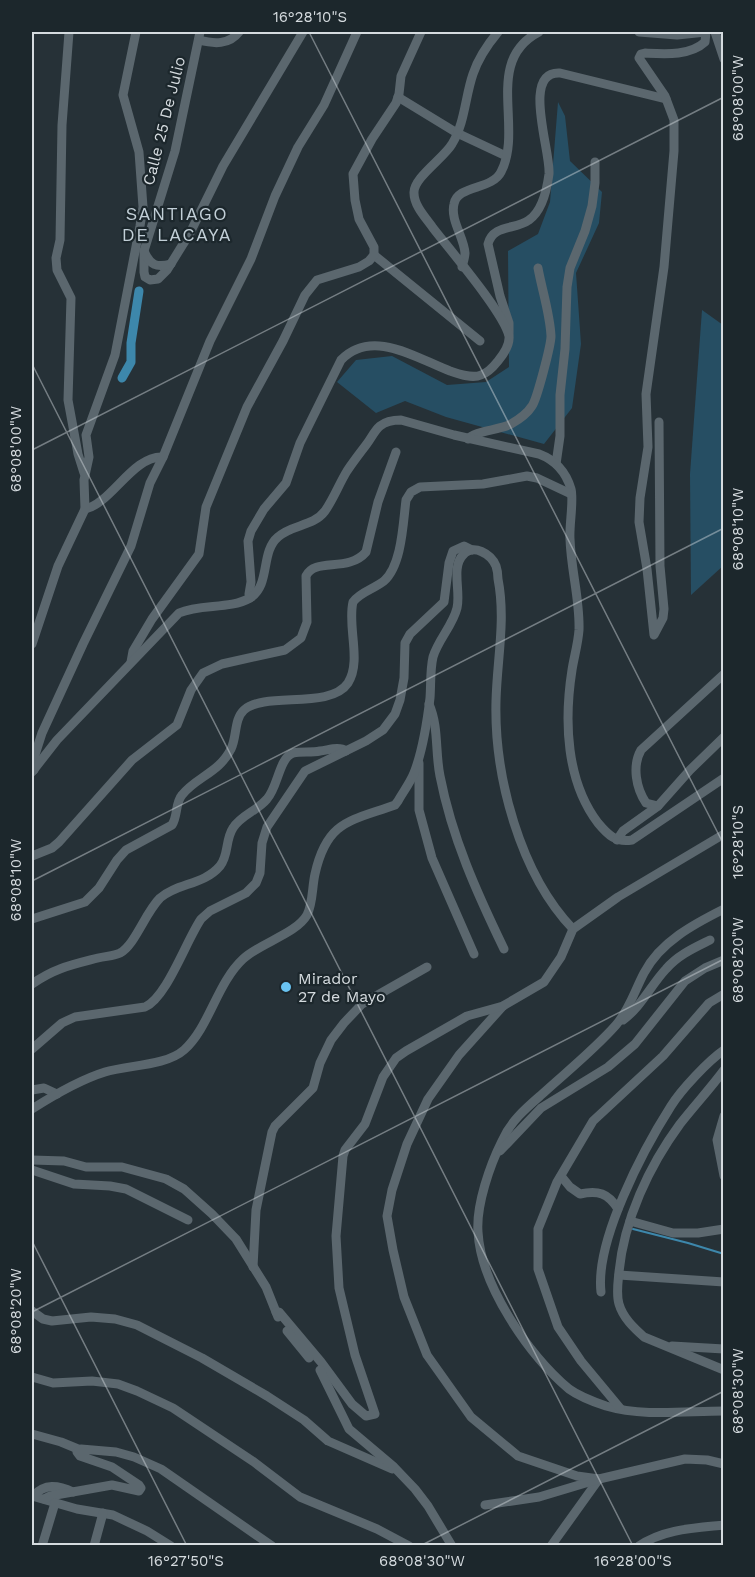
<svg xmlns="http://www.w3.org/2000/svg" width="755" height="1577" viewBox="0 0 755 1577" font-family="'Work Sans',sans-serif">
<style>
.green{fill:#264e63}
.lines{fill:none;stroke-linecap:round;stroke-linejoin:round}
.stream{stroke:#3d87ab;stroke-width:2}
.canal{stroke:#3d87ab;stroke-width:9}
.minor{stroke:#5b676e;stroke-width:9}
.ticks{fill:none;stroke:#d5dbdf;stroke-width:1.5;stroke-opacity:0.45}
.poi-dot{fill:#69c3f1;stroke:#1c272c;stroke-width:2}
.labels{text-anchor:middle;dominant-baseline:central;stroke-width:4.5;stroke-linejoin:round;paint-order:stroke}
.street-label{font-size:16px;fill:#d5dbdf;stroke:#1c272c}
.poi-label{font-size:16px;fill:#d5dbdf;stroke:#1c272c;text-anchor:start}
.neighbourhood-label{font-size:18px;letter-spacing:1.5px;fill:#c2cfd7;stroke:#1c272c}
.neatline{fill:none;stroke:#d5dbdf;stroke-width:2}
.ticks-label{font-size:15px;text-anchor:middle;fill:#d5dbdf}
</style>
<rect width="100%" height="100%" fill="#263137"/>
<g class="green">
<path d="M558,102L565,116L570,161L602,192L599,223L576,273L581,344L572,408L544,444L446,417L405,401L376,413L337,382L356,360L392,356L447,385L486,382L509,367L508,251L538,234L550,202Z"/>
<path d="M702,310L723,325L724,565L691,595L690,474Z"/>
</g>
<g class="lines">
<path class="stream" d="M633,1229L688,1243L724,1254"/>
<path class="canal" d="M122,378L131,362V343L139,291"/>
<g class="minor">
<path d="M69,32L62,125L60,240L56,258L57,270L71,298L68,400L78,454L84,473"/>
<path d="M200,32L175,151L144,251V272L145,277L150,280L158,279L167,270L190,233L223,166L303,32"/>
<path d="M639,32L677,35L706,32"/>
<path d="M715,32L724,59"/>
<path d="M199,40C214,44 229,45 239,32"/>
<path d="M398,97L457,133L506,156"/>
<path d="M144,251C150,265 156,268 171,264"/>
<path d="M374,255L480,341"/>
<path d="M462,267C463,263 465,257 465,253C464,237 450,220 454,204C457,185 492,190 501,172C524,128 483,61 539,32"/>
<path d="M509,334V323L500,296L488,244C493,224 516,230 529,220C542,211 547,189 549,174C551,151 521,71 560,73L666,99"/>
<path d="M659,422L660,566L664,609L663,618L654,635L647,569L639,522L640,498L648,447L646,394L664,267L674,151V120L665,96L639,58L641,54L645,53C665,54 690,56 705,42L706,32"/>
<path d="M468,439C474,431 500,430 511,424C518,420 527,414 532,406C537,399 551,345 551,336C550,314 542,290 538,268"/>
<path d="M556,464L560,436V395L565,349L567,287L570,268L585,231L592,206L595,183V162"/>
<path d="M85,509C111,504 133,455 163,457"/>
<path d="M250,598L249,594L251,582L248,541L251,531L264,509L286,483L300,443L341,360C372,328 416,358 450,371C459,374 472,379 481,375C488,373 494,366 498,361C503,355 510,345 509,336C504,313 450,250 433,228C426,218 414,206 414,193C413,178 444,158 452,144C465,123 465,97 473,74C478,59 488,44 498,32"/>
<path d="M32,644L58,566L85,509L84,480L89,457L86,435L115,355L140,226L143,207L139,152L123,95L136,32"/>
<path d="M131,662L133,651L152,619L199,554L206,507L247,407L283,341L305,295L317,280L359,267L369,261L374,255V247L359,219L355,200L353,174L372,139L396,103L399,94L401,76L421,32"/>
<path d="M429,704C439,727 435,752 440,776C452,838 477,893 504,949"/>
<path d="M419,763V810L432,858L474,954"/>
<path d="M34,770L33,761L42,733L83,644L131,546L150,483L163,457L210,341L251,259L275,196L298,147L324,105L357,32"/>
<path d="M32,772L57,740L179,613C201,603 229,610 250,598C271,585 260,552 278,537C292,524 313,527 325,511C334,498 339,484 347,471C353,462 360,453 366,445C371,439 374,431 380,426C386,421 393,420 401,420L454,435L539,454C555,460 566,472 571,489C574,500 569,526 570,539C571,570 580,600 579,630C578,644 574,657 572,670C564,721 566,781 598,823C608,835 616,843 632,840L724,778"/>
<path d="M658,806L646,803C636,788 632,766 641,750L724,674"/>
<path d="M617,840L623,831L658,806L690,770L724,737"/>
<path d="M32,856L52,848L59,842L132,760L177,725L191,690L203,673L222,664L285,650L301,638L307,622L306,576C315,557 348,573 366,552L378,502L396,452"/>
<path d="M724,909C694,924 660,942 644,973C635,990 629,1010 616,1025C593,1051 565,1073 540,1096C525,1109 510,1122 502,1141C490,1165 476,1205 478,1232C481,1286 529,1355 569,1389C580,1397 594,1402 606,1406C643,1417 686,1411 724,1411"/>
<path d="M32,919L85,902L99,888L117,860L126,850L172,825C178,816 175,803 182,795C196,777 219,773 231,749C237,737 234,719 244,710C265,691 330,710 348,683C362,661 347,626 353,602C360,592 374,589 384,581C402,565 403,523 406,500L411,492L420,487L483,484L527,476L537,478L571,494"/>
<path d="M32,984C55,968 71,965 98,958C106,956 114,956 120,953C135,945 145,913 160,898C177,883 204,885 220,866C229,855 225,840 233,828C241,815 257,811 267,799C278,787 279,758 293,753C302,751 311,753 320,751C329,750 339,746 346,751"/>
<path d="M503,1006L459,1055L428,1099L407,1144L392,1190L387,1216L393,1250L404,1297L427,1355L471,1417L518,1456L577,1476L599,1479L551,1546"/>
<path d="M623,1020C641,1007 651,985 666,969C678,955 694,948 710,940"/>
<path d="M32,1049L62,1023L75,1017L145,1007C167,997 186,941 201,919L210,911L246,893L256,883L260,873L262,843L267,827L305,771L366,741L383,730L395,714L400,700L404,678L405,643L410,634L444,602L449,563L453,551L464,546L472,550"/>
<path d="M724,1070C710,1089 694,1106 680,1124C649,1166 624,1220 619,1272C618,1283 616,1294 619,1304C623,1318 634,1328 644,1337L724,1370"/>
<path d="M32,1090L44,1088L57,1094"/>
<path d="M32,1109C54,1095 79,1080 105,1072C128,1065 166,1066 184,1050C209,1028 217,983 243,959C260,943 296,934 307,915C313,903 312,887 315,874C327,820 351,821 395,805L398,801C403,792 410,783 414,773C423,750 427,723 430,698C431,685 430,670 433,657C438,640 453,625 457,608C461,592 451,567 463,555C473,543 491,554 496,566C497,569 498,575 498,579C506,620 497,660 496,701C494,776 520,874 573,929"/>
<path d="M724,1116L717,1140L724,1176"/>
<path d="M500,1151L541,1108L608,1067L635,1044L685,981L705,968L724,960"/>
<path d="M32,1160L64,1161L86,1167H122L166,1179L184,1189L212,1214L236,1239L266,1287L278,1317"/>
<path d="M32,1170L74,1184L110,1186L126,1189L188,1220"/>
<path d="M561,1176L570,1187L580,1194C598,1190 608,1193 618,1209"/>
<path d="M630,1221L673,1233H698L724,1229"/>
<path d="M253,1267L256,1210L272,1132L275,1126L313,1088L320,1063L331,1040L344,1023L362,1004L427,967"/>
<path d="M619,1275L724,1282"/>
<path d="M601,1292C595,1241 643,1150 671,1106C681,1090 708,1061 724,1050"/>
<path d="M32,1311L43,1319L52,1321L91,1317L115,1319L137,1325L202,1358L267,1396L304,1420L328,1441L392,1469"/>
<path d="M276,1312H279L321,1362L352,1404L366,1416L375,1414L355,1355L339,1288L336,1236L343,1156L345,1150L365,1124L383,1077L396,1058L406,1051L467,1016L503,1006L544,982L561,957L573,929L618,897L724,834"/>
<path d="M287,1331L309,1358"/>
<path d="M672,1346L724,1349"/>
<path d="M320,1370L349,1429L394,1467L415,1489L428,1506L452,1546"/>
<path d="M32,1377L53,1383L92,1381L118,1384L137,1391L173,1408L254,1462L300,1497L377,1529L409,1546"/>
<path d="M620,1408L581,1361L558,1327L538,1269V1229L557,1182L593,1121L663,1056L709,1003L724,994"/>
<path d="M32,1434L61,1442L78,1449"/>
<path d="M32,1496L77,1509L113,1515L147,1531L171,1546"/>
<path d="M33,1496C45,1483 58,1485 73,1492"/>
<path d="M44,1499L50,1496L112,1485L139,1491L141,1488L139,1485L112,1467L80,1456L77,1452L81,1449L116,1452L134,1457L161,1469L272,1546"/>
<path d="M485,1505L539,1497L599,1479L685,1459L707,1460L724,1464"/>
<path d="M42,1546L55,1503"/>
<path d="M94,1546L103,1513"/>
<path d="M639,1546C663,1529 695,1528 724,1525"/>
</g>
</g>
<path class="ticks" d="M309,32L724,845M32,364L633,1546M32,450L724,97M32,881L724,528M32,1241L187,1546M32,1312L724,959M420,1546L724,1391"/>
<circle class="poi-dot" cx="286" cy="987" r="6"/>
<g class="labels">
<g class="street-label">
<text transform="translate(164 121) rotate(-76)">Calle 25 De Julio</text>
</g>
<g class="poi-label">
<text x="298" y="978">Mirador<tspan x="298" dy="18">27 de Mayo</tspan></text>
</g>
<g class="neighbourhood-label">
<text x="177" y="213">SANTIAGO<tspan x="177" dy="21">DE LACAYA</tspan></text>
</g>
</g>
<rect width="755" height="1577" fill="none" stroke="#1c272c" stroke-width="66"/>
<rect x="33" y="33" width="689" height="1511" class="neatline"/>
<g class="ticks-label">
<text x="310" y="22">16°28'10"S</text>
<text transform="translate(738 98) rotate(-90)" y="5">68°08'00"W</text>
<text transform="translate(16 449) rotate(-90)" y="5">68°08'00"W</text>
<text transform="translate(738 529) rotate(-90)" y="5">68°08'10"W</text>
<text transform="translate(738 842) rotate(-90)" y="5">16°28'10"S</text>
<text transform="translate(16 880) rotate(-90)" y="5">68°08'10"W</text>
<text transform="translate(738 960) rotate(-90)" y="5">68°08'20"W</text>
<text transform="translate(16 1311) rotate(-90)" y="5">68°08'20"W</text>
<text transform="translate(738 1391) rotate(-90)" y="5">68°08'30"W</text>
<text x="186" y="1566">16°27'50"S</text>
<text x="422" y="1566">68°08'30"W</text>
<text x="633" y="1566">16°28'00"S</text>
</g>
</svg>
